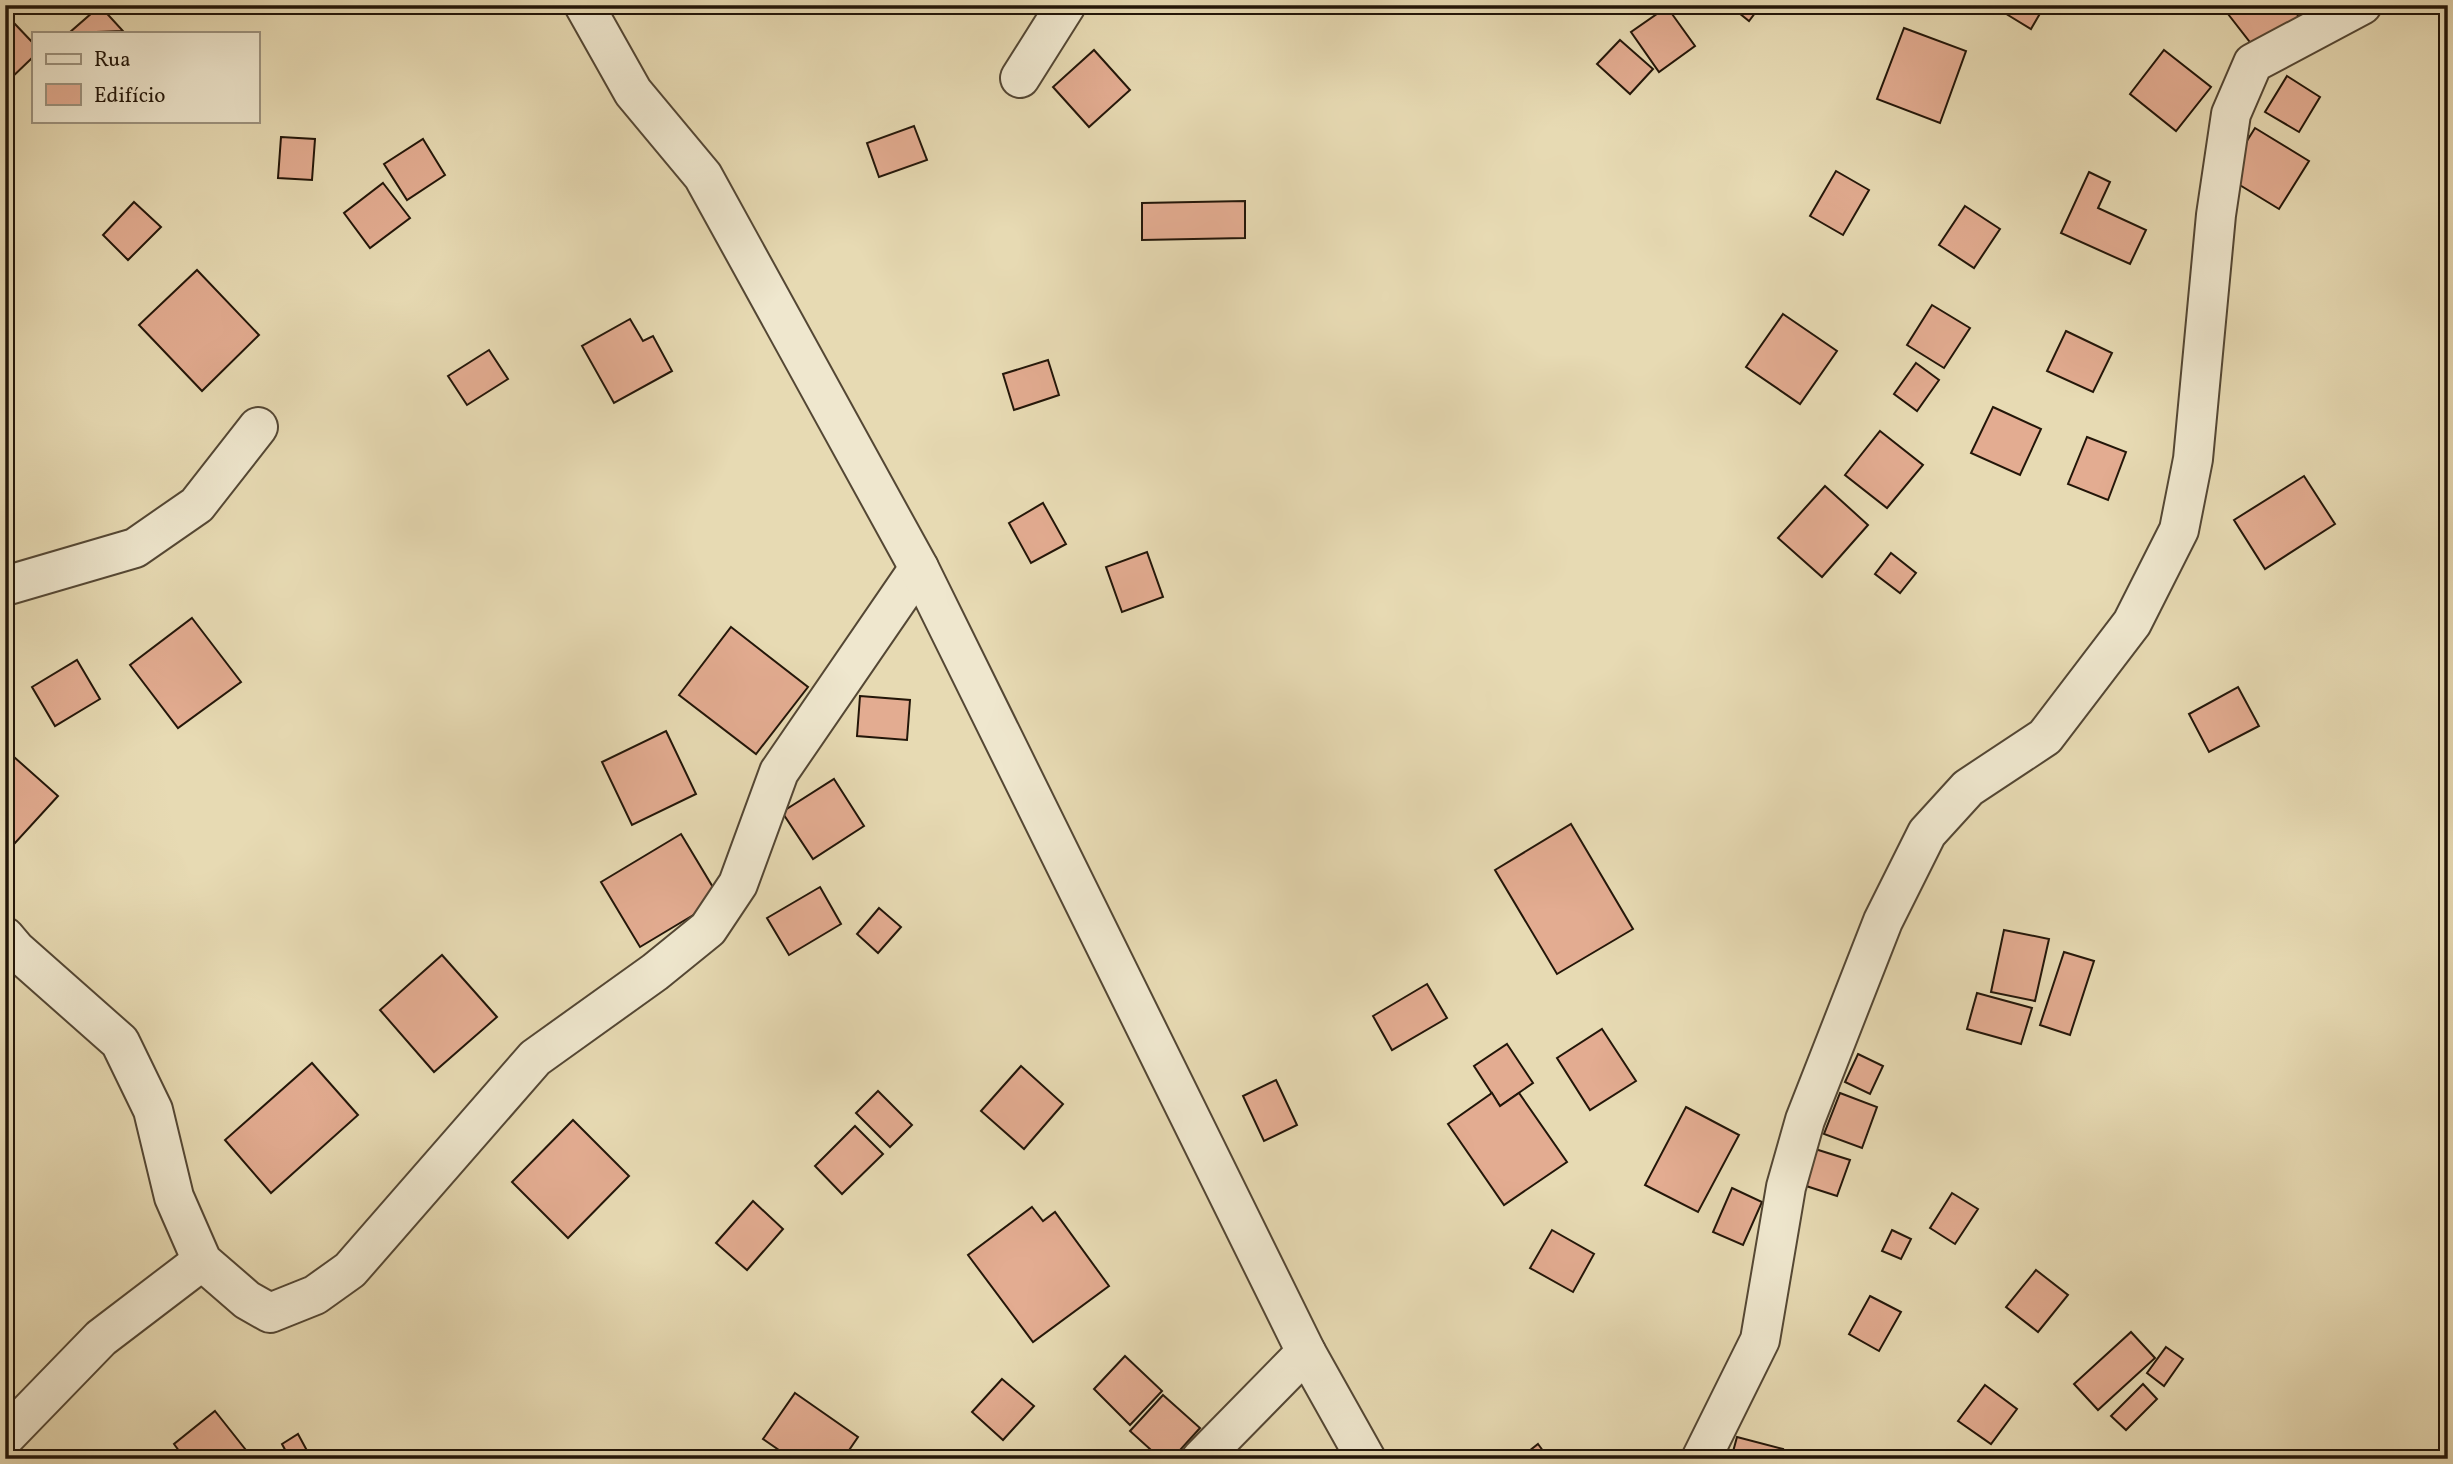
<svg xmlns="http://www.w3.org/2000/svg" width="2453" height="1464" viewBox="0 0 2453 1464" font-family="Vollkorn,serif">
<style>
.building{fill:#e3ac91;stroke:#231609;stroke-width:2}
.lines{fill:none;stroke-linecap:round;stroke-linejoin:round}
.minor-casing{stroke:#544734;stroke-width:42}
.tertiary-casing{stroke:#544734;stroke-width:42}
.minor{stroke:#efe7ce;stroke-width:38}
.tertiary{stroke:#efe7ce;stroke-width:38}
</style>
<rect width="100%" height="100%" fill="#e7dab3"/>
<filter id="stains"><feTurbulence type="fractalNoise" baseFrequency=".00286" numOctaves="4"/><feColorMatrix values="0 0 0 0 .2 0 0 0 0 .09 0 0 0 0 .02 0 0 0 .5 -.17"/></filter>
<radialGradient id="worn" r=".72"><stop offset=".6" stop-color="#630" stop-opacity="0"/><stop offset="1" stop-color="#630" stop-opacity=".3"/></radialGradient>
<g class="building">
<path d="M1729,5H1761L1749,21Z"/>
<path d="M2007,5H2045L2031,29L2003,12Z"/>
<path d="M2239,5H2290L2302,21L2260,55L2228,14Z"/>
<path d="M100,6L123,31L69,33Z"/>
<path d="M1667,7L1695,46L1659,72L1631,32Z"/>
<path d="M14,23L33,43V57L5,84V32Z"/>
<path d="M1904,28L1966,51L1940,123L1877,99Z"/>
<path d="M1620,40L1653,69L1630,94L1597,64Z"/>
<path d="M1094,50L1130,90L1089,127L1053,87Z"/>
<path d="M2164,50L2211,87L2176,131L2130,94Z"/>
<path d="M2287,76L2320,97L2299,132L2265,112Z"/>
<path d="M914,126L927,160L879,177L867,143Z"/>
<path d="M2255,128L2309,161L2279,209L2225,176Z"/>
<path d="M281,137L315,139L312,180L278,178Z"/>
<path d="M423,139L445,175L407,200L384,164Z"/>
<path d="M1836,171L1869,190L1843,235L1810,216Z"/>
<path d="M2089,172L2110,182L2098,208L2146,230L2130,264L2061,233Z"/>
<path d="M383,183L410,218L370,248L344,213Z"/>
<path d="M1245,201V238L1142,240V203Z"/>
<path d="M134,202L161,227L128,260L103,235Z"/>
<path d="M1965,206L2000,229L1974,268L1939,245Z"/>
<path d="M197,270L259,335L202,391L139,325Z"/>
<path d="M1932,305L1970,328L1944,368L1907,345Z"/>
<path d="M1783,314L1837,351L1800,404L1746,367Z"/>
<path d="M630,319L643,341L653,336L672,371L614,403L582,346Z"/>
<path d="M2066,331L2112,353L2093,392L2047,371Z"/>
<path d="M489,350L508,379L467,405L448,376Z"/>
<path d="M1048,360L1059,395L1014,410L1003,374Z"/>
<path d="M1916,363L1939,380L1917,411L1894,394Z"/>
<path d="M1993,407L2041,429L2020,475L1971,453Z"/>
<path d="M1880,431L1923,465L1887,508L1845,475Z"/>
<path d="M2087,437L2126,452L2108,500L2068,484Z"/>
<path d="M2304,476L2335,524L2265,569L2234,520Z"/>
<path d="M1825,486L1868,525L1822,577L1778,538Z"/>
<path d="M1043,503L1066,544L1031,563L1009,523Z"/>
<path d="M1147,552L1163,597L1122,612L1106,567Z"/>
<path d="M1891,553L1916,573L1900,593L1875,574Z"/>
<path d="M192,618L241,682L178,728L130,665Z"/>
<path d="M731,627L808,687L756,754L679,695Z"/>
<path d="M77,660L100,699L55,726L32,687Z"/>
<path d="M2238,687L2259,726L2209,752L2189,714Z"/>
<path d="M860,696L910,700L907,740L857,736Z"/>
<path d="M666,731L696,794L632,825L602,762Z"/>
<path d="M5,749L58,796L5,854Z"/>
<path d="M834,779L864,826L813,859L782,812Z"/>
<path d="M1571,824L1633,929L1557,974L1495,870Z"/>
<path d="M681,834L720,899L640,947L601,882Z"/>
<path d="M820,887L841,924L789,955L767,918Z"/>
<path d="M879,908L901,927L878,953L857,934Z"/>
<path d="M2004,930L2049,939L2035,1001L1991,992Z"/>
<path d="M2064,952L2094,961L2070,1035L2040,1025Z"/>
<path d="M442,955L497,1017L434,1072L380,1010Z"/>
<path d="M1427,984L1447,1018L1392,1050L1373,1016Z"/>
<path d="M1977,993L2032,1008L2021,1044L1967,1029Z"/>
<path d="M1602,1029L1636,1081L1590,1110L1557,1058Z"/>
<path d="M1507,1044L1533,1083L1500,1106L1474,1066Z"/>
<path d="M1858,1054L1883,1066L1870,1094L1845,1082Z"/>
<path d="M312,1063L358,1115L271,1193L225,1140Z"/>
<path d="M1021,1066L1063,1104L1024,1149L981,1111Z"/>
<path d="M1276,1080L1297,1125L1264,1141L1243,1096Z"/>
<path d="M878,1091L912,1125L890,1147L856,1113Z"/>
<path d="M1492,1093L1500,1106L1519,1093L1567,1162L1504,1205L1448,1124Z"/>
<path d="M1840,1093L1877,1107L1862,1148L1824,1134Z"/>
<path d="M1686,1107L1739,1135L1698,1212L1645,1185Z"/>
<path d="M573,1120L629,1176L568,1238L512,1182Z"/>
<path d="M855,1126L883,1154L842,1194L815,1166Z"/>
<path d="M1812,1148L1850,1160L1837,1196L1800,1184Z"/>
<path d="M1732,1188L1762,1202L1743,1245L1713,1232Z"/>
<path d="M1952,1193L1978,1209L1955,1244L1930,1228Z"/>
<path d="M753,1201L783,1229L747,1270L716,1243Z"/>
<path d="M1032,1207L1043,1221L1055,1212L1109,1286L1033,1342L968,1255Z"/>
<path d="M1552,1230L1594,1254L1573,1292L1530,1268Z"/>
<path d="M1892,1230L1911,1239L1901,1259L1882,1251Z"/>
<path d="M2036,1270L2068,1295L2038,1332L2006,1307Z"/>
<path d="M1870,1296L1901,1312L1879,1351L1849,1334Z"/>
<path d="M2131,1332L2155,1358L2098,1410L2074,1384Z"/>
<path d="M2166,1347L2183,1359L2164,1386L2147,1373Z"/>
<path d="M1125,1356L1162,1391L1130,1425L1094,1389Z"/>
<path d="M1002,1379L1034,1406L1003,1440L972,1412Z"/>
<path d="M2143,1384L2157,1399L2126,1430L2111,1416Z"/>
<path d="M1985,1385L2017,1409L1991,1444L1958,1421Z"/>
<path d="M795,1393L858,1437L843,1459H792L763,1439Z"/>
<path d="M1163,1395L1200,1428L1172,1459H1161L1130,1431Z"/>
<path d="M215,1411L253,1459H185L174,1444Z"/>
<path d="M298,1434L311,1458L309,1459H290L282,1444Z"/>
<path d="M1737,1437L1783,1449L1780,1459H1731Z"/>
<path d="M1538,1444L1549,1459H1519Z"/>
</g>
<g class="lines">
<g class="minor-casing">
<g id="minor">
<path d="M1020,78L1066,5"/>
<path d="M5,586L135,548L197,505L258,427"/>
<path d="M5,937L16,950L120,1042L153,1110L174,1197L202,1261L247,1300L270,1313L315,1295L350,1270L535,1058L655,972L708,929L738,884L779,772L919,568"/>
<path d="M5,1437L101,1338L202,1261"/>
<path d="M1201,1459L1306,1352"/>
<path d="M1701,1459L1760,1340L1786,1187L1805,1120L1883,921L1927,833L1968,788L2045,737L2132,623L2179,530L2193,459L2216,215L2231,114L2253,63L2362,5"/>
</g>
</g>
<g class="tertiary-casing">
<path id="tertiary" d="M584,5L633,92L703,176L919,568L1306,1352L1366,1459"/>
</g>
<use href="#minor" class="minor"/>
<use href="#tertiary" class="tertiary"/>
</g>
<rect width="2453" height="1464" fill="none" stroke="#e7dab3" stroke-width="28"/>
<rect x="7" y="7" width="2439" height="1450" fill="none" stroke="#231609" stroke-width="3.5"/>
<rect x="14" y="14" width="2425" height="1436" fill="none" stroke="#231609" stroke-width="2"/>
<rect x="32" y="32" width="228" height="91" fill="#efe7ce" stroke="#9d937f" stroke-width="2"/>
<rect x="46" y="54" width="35" height="10" fill="#efe7ce" stroke="#9d937f" stroke-width="2"/>
<text x="94" y="66" font-size="21" fill="#231609">Rua</text>
<rect x="46" y="84" width="35" height="21" fill="#e3ac91" stroke="#9d937f" stroke-width="2"/>
<text x="94" y="102" font-size="21" fill="#231609">Edifício</text>
<rect width="100%" height="100%" filter="url(#stains)"/>
<rect width="100%" height="100%" fill="url(#worn)"/>
</svg>
